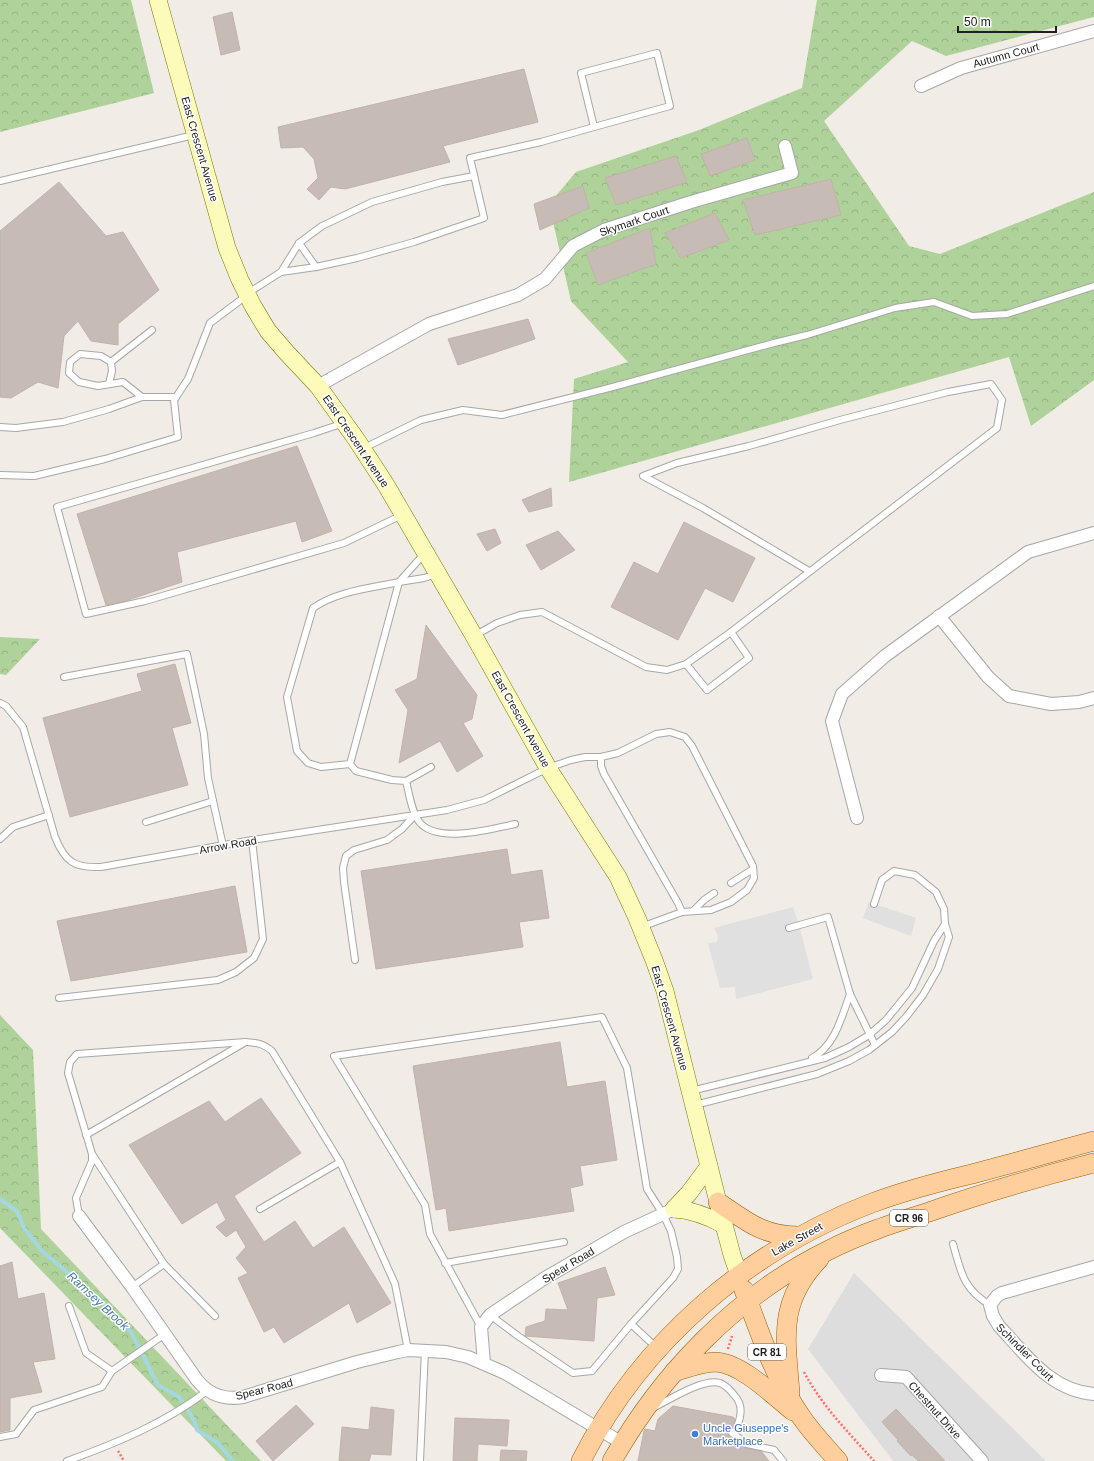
<svg xmlns="http://www.w3.org/2000/svg" width="1094" height="1461" viewBox="0 0 1094 1461" font-family="Helvetica,sans-serif">
<style>
.residential{fill:#dedddd}
.forest{fill:url(#forest-crowns)}
.parking{fill:#e0e0e0}
.lines{fill:none;stroke-linecap:round;stroke-linejoin:round}
.stream{stroke:#a5d7e0;stroke-width:4}
.building{fill:#c6bcb5;stroke:#c3b2a8}
.lane-casing{stroke:#a7a7a7;stroke-width:8}
.street-casing{stroke:#a7a7a7;stroke-width:14}
.secondary-casing{stroke:#797d00;stroke-width:18}
.primary-casing{stroke:#9c5d00;stroke-width:20}
.path{stroke:#ff6e69;stroke-width:2.5;stroke-dasharray:2 2;stroke-linecap:butt}
.lane{stroke:#fff;stroke-width:6}
.street{stroke:#fff;stroke-width:12}
.secondary{stroke:#fcfbb9;stroke-width:17}
.primary{stroke:#ffce9d;stroke-width:19}
.shop-dot{fill:#3f7fe0;stroke:#fff;stroke-width:1.5}
.labels{text-anchor:middle;dominant-baseline:central;stroke-width:3;stroke-linejoin:round;paint-order:stroke}
.shield{fill:#fff;stroke:#636363;stroke-width:1}
.shield-label{font-size:10px;font-weight:bold;fill:#202020}
.street-label{font-size:11px;fill:#202020;stroke:#fff}
.shop-label{font-size:11px;fill:#366cbe;stroke:#fff;text-anchor:start}
.water-label{font-size:12px;font-style:italic;fill:#427aa4;stroke:#fff}
</style>
<defs>
<pattern id="forest-crowns" width="20" height="18" patternUnits="userSpaceOnUse"><rect width="20" height="18" fill="#aed299"/><path d="M2 6a3 3 0 1 1 6 0M12 15a3 3 0 1 1 6 0" fill="none" stroke="#95b484"/></pattern>
</defs>
<rect width="100%" height="100%" fill="#f1ece6"/>
<path class="residential" d="M854,1273L1046,1461H893L808,1349Z"/>
<g class="forest">
<path d="M0,0H131L154,93L0,132Z"/>
<path d="M817,0H1094V17L946,56L912,41L824,121L909,246L940,254L1094,192V380L1031,426L1009,357L569,482L574,379L628,362L571,301L549,204L576,172L699,130L802,88Z"/>
<path d="M0,637L40,639L6,675L0,674Z"/>
<path d="M0,1015L33,1050L41,1229L261,1461H226L0,1228Z"/>
</g>
<g class="parking">
<path d="M869,902L916,918L911,936L863,918Z"/>
<path d="M793,907L799,925L813,979L736,999L735,987L720,988L708,943L717,942L718,936L714,928Z"/>
</g>
<g class="lines">
<path class="stream" d="M0,1199L17,1211L24,1228L41,1250L101,1301L131,1332L158,1385L179,1397L194,1420L197,1430L218,1443L233,1461"/>
</g>
<g class="building">
<path d="M232,12L240,50L221,55L213,17Z"/>
<path d="M524,69L538,122L443,146L450,162L345,189L331,187L319,200L307,189L318,178L314,159L303,147L281,148L278,127Z"/>
<path d="M747,138L755,160L710,176L701,154Z"/>
<path d="M676,156L687,182L616,205L605,178Z"/>
<path d="M831,179L841,215L755,235L743,200Z"/>
<path d="M59,182L106,236L123,232L159,290L118,324V345L91,341L78,321L64,336L58,388L38,382L11,398L0,397V231Z"/>
<path d="M583,186L589,208L540,230L534,204Z"/>
<path d="M715,213L729,240L681,258L665,233Z"/>
<path d="M650,228L656,264L598,285L586,253Z"/>
<path d="M528,319L535,339L458,365L448,339Z"/>
<path d="M297,446L332,531L302,542L296,521L177,552L182,582L125,601L106,605L77,514Z"/>
<path d="M551,488L552,506L529,512L522,500Z"/>
<path d="M684,522L755,558L733,602L705,588L678,640L611,607L634,562L658,574Z"/>
<path d="M495,529L501,543L487,551L477,534Z"/>
<path d="M558,531L575,550L541,570L526,545Z"/>
<path d="M426,625L477,695L472,719L463,723L483,756L457,772L440,741L399,763L408,710L395,690L417,679Z"/>
<path d="M175,664L191,723L172,728L188,785L70,817L43,718L142,691L137,674Z"/>
<path d="M507,849L511,875L542,870L549,918L519,922L523,947L376,969L361,871Z"/>
<path d="M235,886L247,952L71,981L57,921Z"/>
<path d="M560,1042L567,1087L605,1081L617,1160L580,1166L583,1185L570,1188L574,1211L449,1231L446,1208L436,1210L413,1066Z"/>
<path d="M261,1098L301,1153L234,1196L264,1242L295,1221L313,1248L344,1227L391,1303L357,1323L349,1303L284,1343L274,1327L264,1332L238,1278L248,1273L236,1258L246,1247L236,1230L226,1237L216,1227L226,1220L217,1202L182,1224L129,1145L209,1101L225,1122Z"/>
<path d="M12,1262L18,1299L44,1293L55,1359L33,1362L42,1392L10,1398V1430L0,1432V1266Z"/>
<path d="M605,1267L615,1295L597,1298L594,1341L525,1336L526,1327L545,1321L546,1309L568,1310L558,1283Z"/>
<path d="M296,1405L314,1424L273,1461L256,1441Z"/>
<path d="M673,1406L733,1417L735,1419L732,1427L728,1431V1435L745,1448L762,1452L769,1461H638L644,1431L645,1429L655,1431L658,1419Z"/>
<path d="M371,1407L394,1410L391,1455L371,1454L369,1461H339L342,1427L369,1430Z"/>
<path d="M896,1409L914,1428L945,1461H918L912,1455L911,1456L897,1441L898,1440L882,1422Z"/>
<path d="M455,1418L509,1420L507,1446L478,1444L477,1461H453Z"/>
<path d="M501,1450L527,1451L526,1461H500Z"/>
</g>
<g class="lines">
<g class="lane-casing">
<g id="lane">
<path d="M0,181L194,135"/>
<path d="M299,243L316,267"/>
<path d="M281,272L299,243L322,226L372,202L442,182L474,176"/>
<path d="M248,293L281,272L316,267L357,258L414,242L484,218L470,158L541,142L594,127L581,73L657,53L670,106L594,127"/>
<path d="M111,362L101,356L80,354L70,362L69,373L79,382L98,386L123,382L142,397"/>
<path d="M111,362L152,330"/>
<path d="M109,384L112,371L111,362"/>
<path d="M344,423L314,433L57,507L86,614L145,601L344,543L402,515"/>
<path d="M0,427L16,428L63,422L109,409L142,397H176"/>
<path d="M364,448L421,420L463,410L502,415L609,388L774,343L807,335L895,308L934,302L972,316L1007,314L1094,286"/>
<path d="M0,475L34,476L105,459L178,437L174,400L188,379L210,323L246,296"/>
<path d="M424,554L399,582L424,578L437,574"/>
<path d="M731,632L997,428L1002,400L991,384L948,392L840,420L749,446L677,463L643,476L703,508L809,571"/>
<path d="M476,635L497,623L520,615L542,612L646,667L667,670L686,664L707,690L749,658L731,632L686,664"/>
<path d="M64,677L187,654L204,734L208,778L223,846"/>
<path d="M0,703L6,706L23,727L55,837C65,862 74,868 101,867L252,840L447,810L484,800L548,768L571,760L585,757H601L618,753L656,734L670,732L685,737L692,746L753,866L754,878L747,890L731,902L711,910L682,912L641,927"/>
<path d="M601,757V766L604,774L678,903L682,912"/>
<path d="M350,764L321,767L308,763L297,751L287,697L313,608C337,591 371,588 399,582L350,764L356,771L392,780L406,781C409,793 412,815 421,824C440,843 491,829 515,824"/>
<path d="M406,781L431,767"/>
<path d="M146,822L213,801"/>
<path d="M0,839L13,827L49,815"/>
<path d="M731,883L753,869"/>
<path d="M874,904L882,880L894,871L915,875L936,892L944,909L945,924"/>
<path d="M693,911L704,900L714,893"/>
<path d="M789,928L828,917L850,994L875,1045"/>
<path d="M355,960L344,882L343,868L346,856L354,850L387,840L402,829L415,815"/>
<path d="M59,998L218,980L236,972L254,958L263,939L252,840"/>
<path d="M812,1058C835,1046 842,1016 850,994"/>
<path d="M691,1091L825,1058L849,1047L869,1035L886,1020L912,988L934,941L945,924L949,937L938,969L923,995L906,1017L892,1032L869,1050L849,1061L817,1074L695,1105"/>
<path d="M86,1135L244,1043"/>
<path d="M92,1154L164,1264L215,1316"/>
<path d="M260,1209L340,1162"/>
<path d="M79,1216L76,1198L92,1161V1154L68,1073L70,1062L77,1054L246,1042C258,1043 262,1043 272,1051L340,1162L395,1284L408,1350"/>
<path d="M953,1244C961,1272 963,1289 990,1305"/>
<path d="M445,1263L564,1242"/>
<path d="M132,1287L164,1264"/>
<path d="M69,1306L86,1353L112,1371"/>
<path d="M631,1324L657,1348"/>
<path d="M481,1327L430,1234L425,1205L334,1056L602,1017L627,1068L647,1189L663,1214L671,1231L677,1257L678,1269L673,1278L631,1324L592,1371L573,1373L518,1336L490,1315"/>
<path d="M653,1408C669,1400 703,1378 720,1383C725,1385 731,1391 734,1395C744,1405 741,1417 736,1430L732,1433L747,1444L774,1450L783,1461"/>
<path d="M0,1437L16,1434L34,1410L102,1387L112,1371L165,1334"/>
<path d="M67,1461C117,1443 165,1423 207,1391"/>
<path d="M420,1461L425,1350"/>
</g>
</g>
<g class="street-casing">
<g id="street">
<path d="M921,86L961,68L1094,31"/>
<path d="M318,386L429,324L518,295L545,279L573,246L604,230L691,202L792,173L785,146"/>
<path d="M939,616L988,677L1009,696L1051,704L1079,702L1094,698"/>
<path d="M857,818L832,721L842,694L885,656L1028,552L1094,533"/>
<path d="M79,1216L132,1287L197,1380C209,1395 225,1400 243,1397L357,1362L398,1352L408,1350L446,1352L468,1357L505,1373L622,1443"/>
<path d="M1094,1267L1002,1293L997,1296L990,1305L993,1316L999,1326C1026,1355 1051,1391 1094,1394"/>
<path d="M484,1363L481,1327L490,1315L545,1278L624,1232L674,1209"/>
<path d="M881,1375L906,1377L982,1461"/>
</g>
</g>
<g class="secondary-casing">
<g id="secondary">
<path d="M158,0L227,248L240,280L253,306L268,331L287,353L318,386L356,439L386,485L474,636L548,768L618,877L637,918L654,960L665,991L718,1202L732,1255L739,1275"/>
<path d="M674,1209L689,1193L709,1166"/>
<path d="M674,1209C693,1210 708,1216 724,1225"/>
</g>
</g>
<g class="primary-casing">
<g id="primary">
<path d="M718,1202C746,1221 763,1236 798,1236"/>
<path d="M744,1290C760,1334 775,1379 802,1418C813,1434 826,1447 838,1461"/>
<path d="M674,1372C687,1368 702,1362 716,1362C741,1363 774,1396 793,1411"/>
<path d="M790,1393C786,1338 777,1303 819,1259"/>
<path d="M581,1461C641,1342 748,1250 872,1203C904,1191 938,1182 972,1174C1013,1163 1053,1152 1094,1141"/>
<path d="M612,1461C662,1373 736,1296 827,1251C860,1234 894,1223 929,1212C983,1193 1038,1177 1094,1163"/>
</g>
</g>
<g class="path">
<path d="M728,1349L732,1336"/>
<path d="M804,1372C822,1406 849,1433 874,1461"/>
<path d="M118,1451L124,1461"/>
</g>
<use href="#lane" class="lane"/>
<use href="#street" class="street"/>
<use href="#secondary" class="secondary"/>
<use href="#primary" class="primary"/>
</g>
<circle class="shop-dot" cx="695" cy="1434" r="4"/>
<g class="labels">
<g class="shield">
<rect x="890" y="1210" width="38" height="16" rx="3"/>
<rect x="748" y="1344" width="38" height="16" rx="3"/>
</g>
<g class="shield-label">
<text x="909" y="1218">CR 96</text>
<text x="767" y="1352">CR 81</text>
</g>
<g class="street-label">
<text transform="translate(1006 55) rotate(-15)">Autumn Court</text>
<text transform="translate(200 149) rotate(74)">East Crescent Avenue</text>
<text transform="translate(634 221) rotate(-19)">Skymark Court</text>
<text transform="translate(356 441) rotate(56)">East Crescent Avenue</text>
<text transform="translate(521 719) rotate(61)">East Crescent Avenue</text>
<text transform="translate(228 845) rotate(-10)">Arrow Road</text>
<text transform="translate(670 1018) rotate(74)">East Crescent Avenue</text>
<text transform="translate(797 1239) rotate(-29)">Lake Street</text>
<text transform="translate(568 1265) rotate(-31)">Spear Road</text>
<text transform="translate(1025 1352) rotate(45)">Schindler Court</text>
<text transform="translate(264 1389) rotate(-14)">Spear Road</text>
<text transform="translate(935 1410) rotate(48)">Chestnut Drive</text>
</g>
<g class="shop-label">
<text x="703" y="1428">Uncle Giuseppe's<tspan x="703" dy="13">Marketplace</tspan></text>
</g>
<g class="water-label">
<text transform="translate(98 1301) rotate(43)">Ramsey Brook</text>
</g>
</g>
<path d="M958 26v6h98v-6" fill="none" stroke="#202020" stroke-width="2"/>
<text x="964" y="26" font-size="12" fill="#202020" stroke="#ffffff" stroke-width="3" paint-order="stroke">50 m</text>
</svg>
